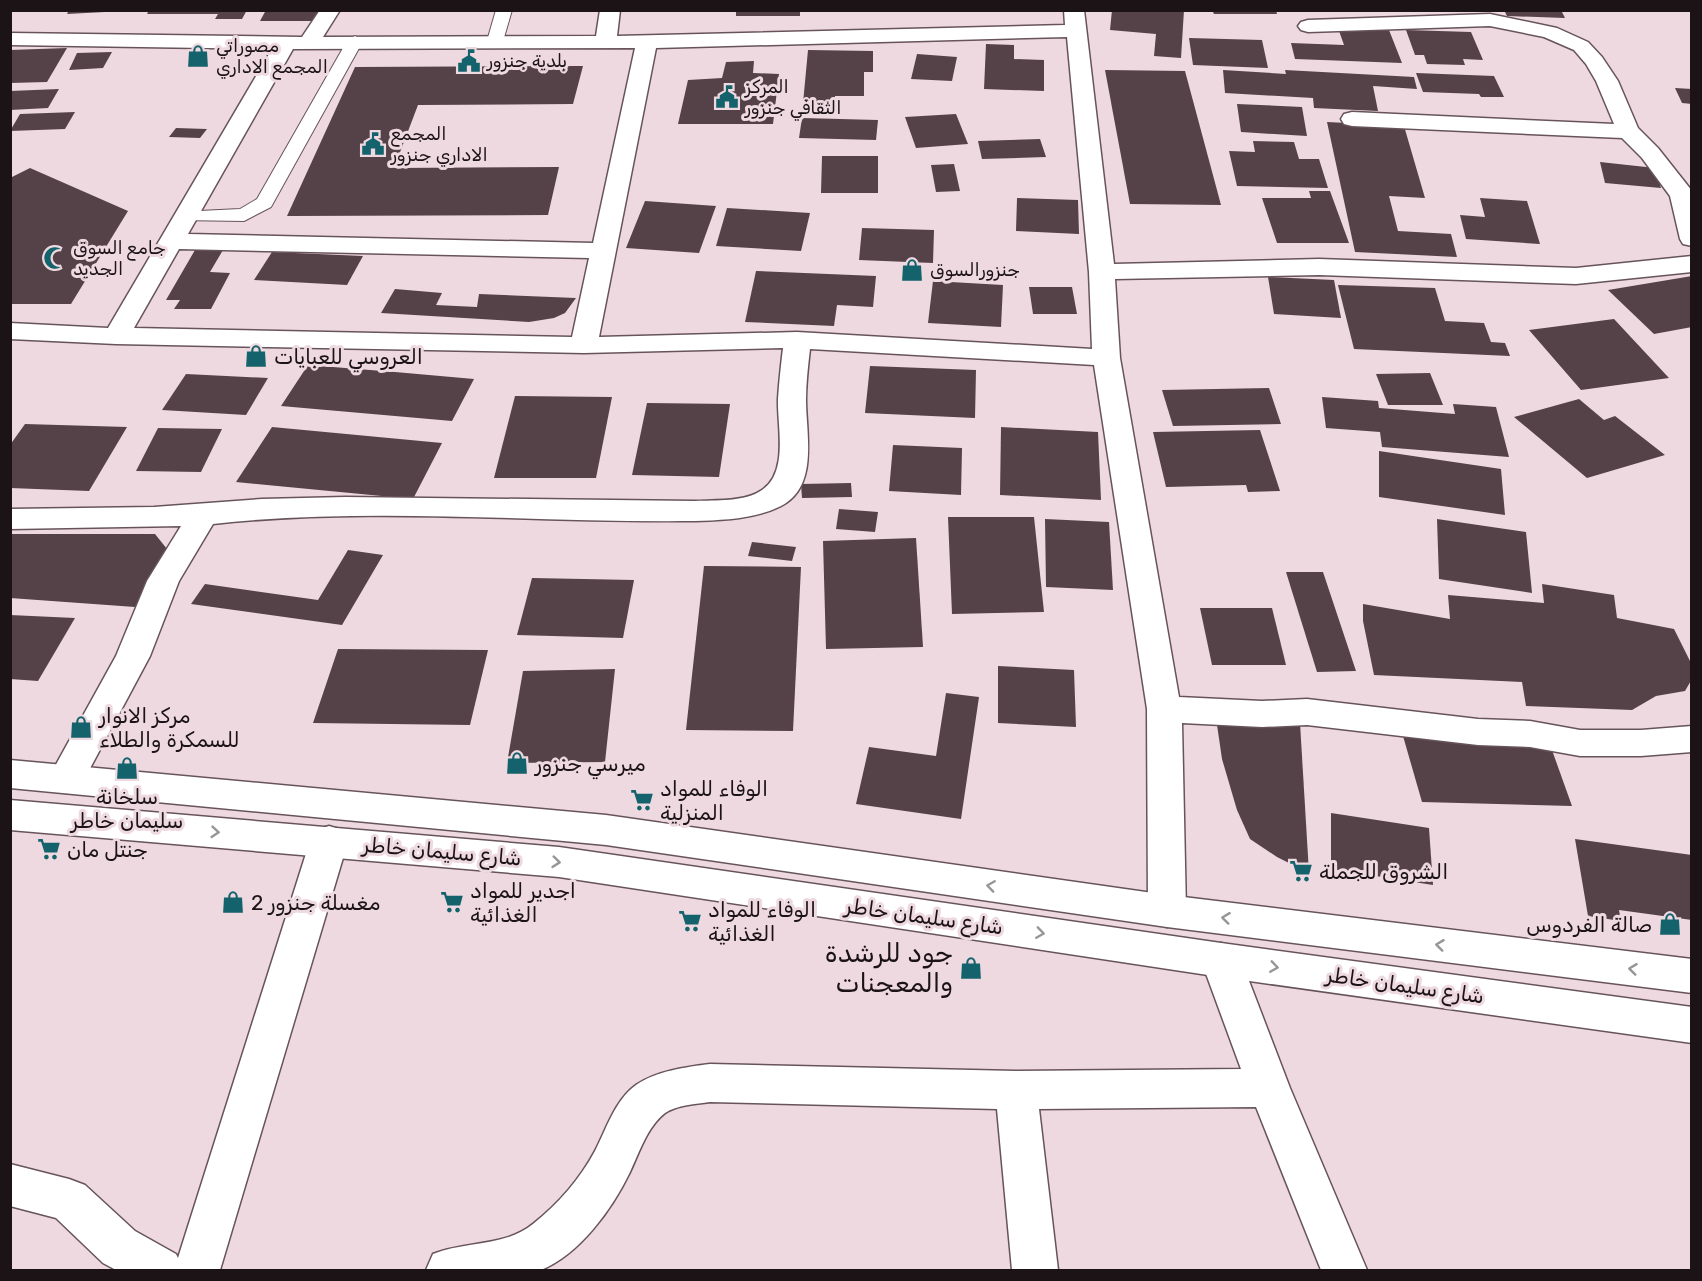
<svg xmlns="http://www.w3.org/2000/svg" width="1702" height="1281" viewBox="0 0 1702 1281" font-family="Rubik,'Noto Sans Arabic',sans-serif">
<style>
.building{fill:#544248}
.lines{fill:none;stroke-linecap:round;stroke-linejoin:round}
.lane-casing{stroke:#67545a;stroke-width:2}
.street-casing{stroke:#67545a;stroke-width:3}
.secondary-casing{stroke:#67545a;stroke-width:3}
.lane{fill:#fff;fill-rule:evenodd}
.street{fill:#fff;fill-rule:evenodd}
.secondary{fill:#fff;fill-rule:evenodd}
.oneway{stroke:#989596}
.labels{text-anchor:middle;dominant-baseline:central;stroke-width:6;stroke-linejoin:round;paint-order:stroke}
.far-poi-label{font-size:18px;fill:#1b1316;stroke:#eed9e0;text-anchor:start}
.poi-label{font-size:21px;fill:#1b1316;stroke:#eed9e0;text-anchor:start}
.street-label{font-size:21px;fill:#1b1316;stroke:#eed9e0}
.near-poi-label{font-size:26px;fill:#1b1316;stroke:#eed9e0;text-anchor:end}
</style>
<rect width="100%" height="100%" fill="#eed9e0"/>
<g class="building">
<path d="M69,10H105V12L67,14Z"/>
<path d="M149,10H247L242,19H215L218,14H147Z"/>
<path d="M266,10H321L316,21H260Z"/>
<rect x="736" y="10" width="64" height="6"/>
<path d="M1112,10H1184L1181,58L1154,56L1156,34L1110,30Z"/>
<path d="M1212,10H1276L1277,14H1214Z"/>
<path d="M1504,10H1561L1565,18L1507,16Z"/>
<path d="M1338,28L1389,30L1402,63L1295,59L1291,43L1344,45Z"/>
<path d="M1406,30L1471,32L1483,60L1463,59L1465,65L1427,64L1424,55H1415Z"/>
<path d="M1189,38L1262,40L1268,68L1193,65Z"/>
<path d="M986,44L1014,45V59L1044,60V91L984,89Z"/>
<path d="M67,48L47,82L10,83V50Z"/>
<path d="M808,50L873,51V72H864V96H835L834,115L802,114Z"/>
<path d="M112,52L103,68L69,70L77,53Z"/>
<path d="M917,54L957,57L952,81L911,79Z"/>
<path d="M754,61L753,73L779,74L773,124H678L688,80L722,78L726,62Z"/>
<path d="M583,66L573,104L418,105L394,168L559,167L548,215L287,216L355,67Z"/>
<path d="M1105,70L1185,71L1221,205L1130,204Z"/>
<path d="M1223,70L1286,74L1285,70L1414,77L1417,89L1373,86L1378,111L1314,108L1313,98L1225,93Z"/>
<path d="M1416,73L1494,76L1504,97H1481L1479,94L1423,92Z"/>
<path d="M1675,88L1692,89V104L1682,103Z"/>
<path d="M59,89L48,108L10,110V91Z"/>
<path d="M1237,104L1302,107L1307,136L1241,132Z"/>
<path d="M75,112L65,129L10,131L20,114Z"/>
<path d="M956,114L968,144L916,148L905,117Z"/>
<path d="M802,118L878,120L876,140L799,138Z"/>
<path d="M1327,122L1404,126L1425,198L1389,196L1398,231L1451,234L1457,257L1355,252Z"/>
<path d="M176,128L207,129L200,138L169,137Z"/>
<path d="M1040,139L1046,157L982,159L978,141Z"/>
<path d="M1253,141L1294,142L1299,159H1319L1328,188L1237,186L1229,151L1255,152Z"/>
<path d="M822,156H878V193H821Z"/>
<path d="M1600,162L1655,168L1661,188L1605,183Z"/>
<path d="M954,164L960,191L936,192L931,165Z"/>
<path d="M30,168L128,211L71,304H10V178Z"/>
<path d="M1309,191H1330L1349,243H1277L1262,198H1311Z"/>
<path d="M1017,198L1078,200L1079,234L1016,231Z"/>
<path d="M1480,198L1527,201L1540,244L1466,239L1460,215L1485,217Z"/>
<path d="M645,201L716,206L699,253L626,248Z"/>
<path d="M727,208L810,213L801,251L716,246Z"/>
<path d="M862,228L934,230L933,263L859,260Z"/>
<path d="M195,250H223L210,272L230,273L211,309H174L180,300H166Z"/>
<path d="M272,252L363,256L347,285L254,280Z"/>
<path d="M756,271L876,276L873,307L837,305L834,326L745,322Z"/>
<path d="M1692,276V327L1654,334L1608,290Z"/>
<path d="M1268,277L1334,280L1341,318L1274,314Z"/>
<path d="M933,281L1003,285L1001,327L928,323Z"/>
<path d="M1338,285L1435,288L1445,321L1484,323L1491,342L1505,343L1510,356L1354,349Z"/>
<path d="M1029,287H1072L1077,314H1033Z"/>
<path d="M395,289L442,293L436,305L477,307L479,294L576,298L565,313L554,318L529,322L381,313Z"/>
<path d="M1614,319L1669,378L1581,390L1529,330Z"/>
<path d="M308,365L395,372L474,379L452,421L281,406Z"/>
<path d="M870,366L976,370L975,418L865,413Z"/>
<path d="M1430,373L1443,405H1388L1376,374Z"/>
<path d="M186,374L268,378L246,415L162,410Z"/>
<path d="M1269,388L1281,424L1173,426L1162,390Z"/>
<path d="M515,396L612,397L596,478H494Z"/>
<path d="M1322,397L1378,401L1379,408L1455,414L1453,404L1496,407L1509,457L1382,447L1380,432L1326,428Z"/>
<path d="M1579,399L1604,420L1615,416L1665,455L1587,478L1514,417Z"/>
<path d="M647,403L730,404L719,477L632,475Z"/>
<path d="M25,424L127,427L89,491L10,488V445Z"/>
<path d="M272,427L442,443L413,499L236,482Z"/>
<path d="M1001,427L1098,432L1101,500L1000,495Z"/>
<path d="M158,428L222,429L201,472L136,471Z"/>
<path d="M1260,430L1280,491L1248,492L1246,485L1166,487L1153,432Z"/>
<path d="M893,445L962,448L961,495L889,491Z"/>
<path d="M1379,451L1501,469L1505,515L1379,497Z"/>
<path d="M851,483L852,497L802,498L801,484Z"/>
<path d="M839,509L878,512L875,532L836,529Z"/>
<path d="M948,517H1034L1044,612L952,614Z"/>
<path d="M1045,519L1109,522L1113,590L1046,587Z"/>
<path d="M1437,519L1526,532L1532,593L1439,579Z"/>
<path d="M10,534H155L167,549L135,607L10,598Z"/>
<path d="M916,538L923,647L826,649L823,541Z"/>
<path d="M752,542L796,547L792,561L748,556Z"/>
<path d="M348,550L383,555L342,625L191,604L205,584L318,600Z"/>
<path d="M704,566L801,567L793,731L686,730Z"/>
<path d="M1286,572H1323L1356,671L1317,672Z"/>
<path d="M532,578L634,580L623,638L517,635Z"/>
<path d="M1542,584L1614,595L1617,618L1674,629L1692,665V679L1685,691L1656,696L1632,710L1526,706L1522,682L1374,675L1363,621V604L1450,619L1448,595L1544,603Z"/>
<path d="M1200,608H1272L1286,665H1212Z"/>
<path d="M10,615L75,618L38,681L10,679Z"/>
<path d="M338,649L488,650L470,725L313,723Z"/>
<path d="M998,666L1074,670L1076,727L998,723Z"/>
<path d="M615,669L605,762L507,763L523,671Z"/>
<path d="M946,693L979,697L961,819L856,804L869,747L936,756Z"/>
<path d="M1216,718L1300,723L1309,873L1277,857L1250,839L1237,810L1222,759Z"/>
<path d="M1403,736L1548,739L1572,806L1422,802Z"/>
<path d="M1331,813L1429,828L1433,885L1331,869Z"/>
<path d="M1575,839L1692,855V920L1619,910L1621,921L1588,916Z"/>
</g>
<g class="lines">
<g class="lane-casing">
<g id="lane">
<path d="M496,10H512L503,41L495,46L487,41Z"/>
<path d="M355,36L363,41L271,207L244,221L179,220L177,216L179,212L240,209L257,199L347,41Z"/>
</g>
</g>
<g class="street-casing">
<g id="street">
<path d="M320,10H340L323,37L596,36L600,10H620L617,36L1065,25L1064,10H1084L1114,264L1319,259L1576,268L1692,256V272L1576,284L1319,275L1115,279L1120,358L1179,697L1262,701L1307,699L1478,719L1530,721L1580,730H1641L1692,726V752L1641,756H1580L1530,747L1478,745L1307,725L1262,727L1182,723L1186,911L1181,922L1167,927L1153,922L1148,911L1147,709L1094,365L810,349C808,366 806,383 806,400C806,433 819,487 781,506C755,519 723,520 695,521C535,523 373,506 213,524L179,581L150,656L79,789L66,793L53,789L48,779L116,656L147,581L181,526L10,529V509L154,507L262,499L345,497L695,501C715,500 745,502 762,490C789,472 777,426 778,399C779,382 781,365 783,348L584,353L116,344L10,339V323L108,328L272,49L10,45V33L302,37ZM1067,37L1089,272L1092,349L797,332L599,337L656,48ZM635,48L593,243L188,234L293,49ZM179,249L589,258L572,337L134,328Z"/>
<path d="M1490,14L1557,28L1588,42L1602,57L1618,81L1638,128L1658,148L1692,191V246L1683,244L1680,239L1670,196L1642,158L1622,138L1352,126L1344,124L1341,119L1344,114L1352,112L1614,124L1596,81L1586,64L1574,50L1544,37L1490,26L1308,32L1301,30L1298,26L1301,22L1308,20Z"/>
<path d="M329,826L342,830L348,841L220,1270H116L103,1263L56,1218L10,1206V1164L69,1179L85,1185L135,1231L176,1254L178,1258L310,841L316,830Z"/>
<path d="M1221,943L1235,948L1241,960L1290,1088L1367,1270H1321L1256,1107L1039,1109L1058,1270H1012L997,1109L710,1102C696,1104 677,1105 665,1113C647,1127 639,1153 630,1172C612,1209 580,1254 541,1270H426L433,1254C465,1241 505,1247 533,1224C557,1205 580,1179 595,1151C606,1130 615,1100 636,1085C656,1071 686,1067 710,1064L1016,1071L1241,1069L1201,960L1207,948Z"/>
</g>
</g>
<g class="secondary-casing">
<g id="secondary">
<path d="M10,760L606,815L1167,895L1692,959V993L1167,927L606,845L10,788Z"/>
<path d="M10,800L559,847L1221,943L1692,1007V1043L1221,977L559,877L10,830Z"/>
</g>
</g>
<use href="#lane" class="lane"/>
<use href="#street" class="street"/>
<use href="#secondary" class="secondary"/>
</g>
<defs><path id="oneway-chevron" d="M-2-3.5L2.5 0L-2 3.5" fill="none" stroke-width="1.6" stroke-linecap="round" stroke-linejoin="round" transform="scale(1.5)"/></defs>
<g class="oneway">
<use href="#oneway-chevron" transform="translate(215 832) rotate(5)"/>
<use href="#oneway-chevron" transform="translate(556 862) rotate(6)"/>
<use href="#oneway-chevron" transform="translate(991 886) rotate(-172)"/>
<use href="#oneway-chevron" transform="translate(1226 918) rotate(-173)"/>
<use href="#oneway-chevron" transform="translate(1040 933) rotate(8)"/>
<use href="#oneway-chevron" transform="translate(1440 945) rotate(-173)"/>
<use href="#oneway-chevron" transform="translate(1274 967) rotate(8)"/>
<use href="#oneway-chevron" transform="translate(1633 969) rotate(-173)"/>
</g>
<defs>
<g id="shop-bare" transform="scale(1.8)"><path d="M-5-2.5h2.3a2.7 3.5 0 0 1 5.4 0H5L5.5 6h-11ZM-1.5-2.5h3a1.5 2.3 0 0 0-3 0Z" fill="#14626b" stroke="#eed9e0" stroke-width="2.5" paint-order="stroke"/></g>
<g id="civic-bare" transform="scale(1.8)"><path d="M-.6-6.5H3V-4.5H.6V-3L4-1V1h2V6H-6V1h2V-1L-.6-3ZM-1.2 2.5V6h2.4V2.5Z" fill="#14626b" stroke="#eed9e0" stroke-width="2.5" paint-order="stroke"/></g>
<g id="mosque-bare" transform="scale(1.8)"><path d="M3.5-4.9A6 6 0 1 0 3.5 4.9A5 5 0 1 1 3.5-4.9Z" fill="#14626b" stroke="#eed9e0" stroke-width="2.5" paint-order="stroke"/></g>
<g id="supermarket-bare" transform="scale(1.8)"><path d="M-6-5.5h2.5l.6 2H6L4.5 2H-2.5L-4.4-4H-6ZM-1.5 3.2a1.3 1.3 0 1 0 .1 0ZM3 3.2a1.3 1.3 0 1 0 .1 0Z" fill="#14626b" stroke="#eed9e0" stroke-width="2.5" paint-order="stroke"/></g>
</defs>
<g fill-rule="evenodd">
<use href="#shop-bare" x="198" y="56"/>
<use href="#civic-bare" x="469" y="61"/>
<use href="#civic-bare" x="727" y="97"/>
<use href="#civic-bare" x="373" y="144"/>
<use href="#mosque-bare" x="55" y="258"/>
<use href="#shop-bare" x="912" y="270"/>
<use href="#shop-bare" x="256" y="356"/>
<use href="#shop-bare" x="81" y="727"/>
<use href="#shop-bare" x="517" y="763"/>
<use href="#shop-bare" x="127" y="768"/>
<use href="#supermarket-bare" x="642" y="800"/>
<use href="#supermarket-bare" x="49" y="849"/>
<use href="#supermarket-bare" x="1301" y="871"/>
<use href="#shop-bare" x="233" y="902"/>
<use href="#supermarket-bare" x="452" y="902"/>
<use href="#supermarket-bare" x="690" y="921"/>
<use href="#shop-bare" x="1670" y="924"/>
<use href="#shop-bare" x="971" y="968"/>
</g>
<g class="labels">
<g class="far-poi-label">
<text x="216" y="46">مصوراتي<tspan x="216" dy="21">المجمع الاداري</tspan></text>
<text x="487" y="61">بلدية جنزور</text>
<text x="745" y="87">المركز<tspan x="745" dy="21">الثقافي جنزور</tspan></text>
<text x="391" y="134">المجمع<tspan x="391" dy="21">الاداري جنزور</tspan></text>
<text x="73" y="248">جامع السوق<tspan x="73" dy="21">الجديد</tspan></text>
<text x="930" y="270">جنزورالسوق</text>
</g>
<g class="poi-label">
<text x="274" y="356">العروسي للعبايات</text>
<text x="99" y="715">مركز الانوار<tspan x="99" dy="24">للسمكرة والطلاء</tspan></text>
<text x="535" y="763">ميرسي جنزور</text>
<text x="660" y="788">الوفاء للمواد<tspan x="660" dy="24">المنزلية</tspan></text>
<text x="127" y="796" text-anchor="middle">سلخانة<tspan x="127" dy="24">سليمان خاطر</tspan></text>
<text x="67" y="849">جنتل مان</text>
<text x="1319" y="871">الشروق للجملة</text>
<text x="470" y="890">اجدير للمواد<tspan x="470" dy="24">الغذائية</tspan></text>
<text x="251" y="902">مغسلة جنزور 2</text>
<text x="708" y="909">الوفاء للمواد<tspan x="708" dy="24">الغذائية</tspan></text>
<text x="1652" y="924" text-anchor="end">صالة الفردوس</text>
</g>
<g class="street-label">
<text transform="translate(442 851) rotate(5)">شارع سليمان خاطر</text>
<text transform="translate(924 916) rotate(8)">شارع سليمان خاطر</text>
<text transform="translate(1405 985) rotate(8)">شارع سليمان خاطر</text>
</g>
<g class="near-poi-label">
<text x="953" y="953">جود للرشدة<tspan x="953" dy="30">والمعجنات</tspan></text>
</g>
</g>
<rect width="1702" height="1281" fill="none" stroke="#1b1316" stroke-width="24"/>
</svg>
